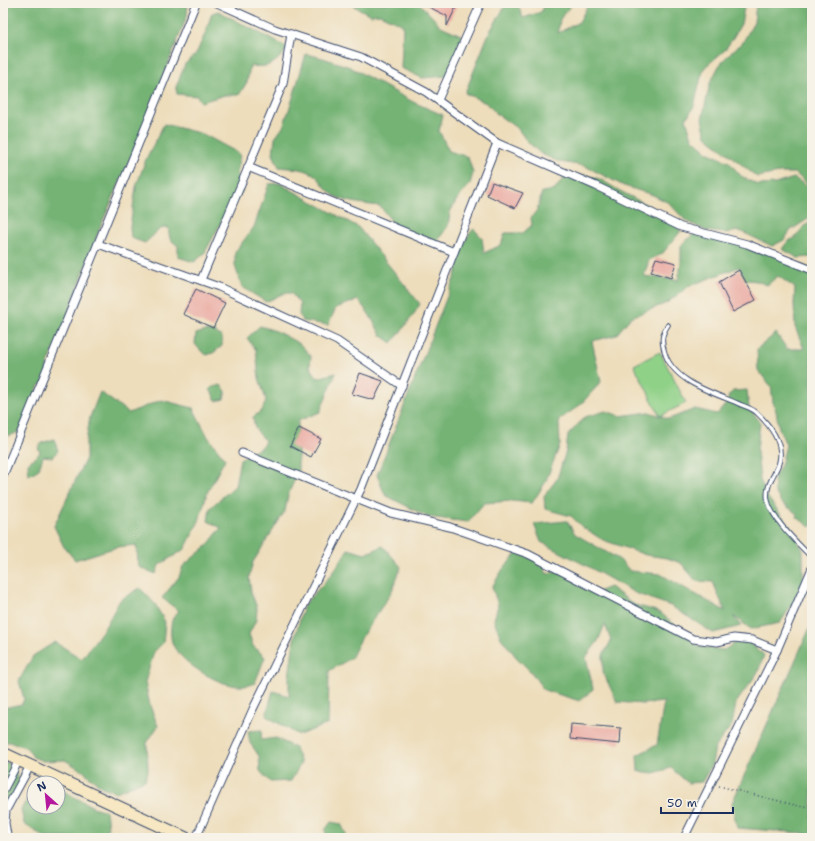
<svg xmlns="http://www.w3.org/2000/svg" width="815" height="841" viewBox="0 0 815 841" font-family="'Shantell Sans',sans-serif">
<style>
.green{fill:#90d188;stroke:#568073}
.forest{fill:#74b374;stroke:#487169}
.building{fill:#eaa9a0}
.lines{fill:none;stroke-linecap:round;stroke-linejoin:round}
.lane-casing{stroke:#3a496c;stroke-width:5.5}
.street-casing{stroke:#3a496c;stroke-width:9}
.secondary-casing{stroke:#3a496c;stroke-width:13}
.path{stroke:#3a496c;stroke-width:1.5;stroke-dasharray:1 3;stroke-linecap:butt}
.lane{stroke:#fff;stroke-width:3.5}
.street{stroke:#fff;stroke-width:7}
.secondary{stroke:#f7e8c3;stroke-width:11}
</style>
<rect width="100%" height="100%" fill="#f7f3e8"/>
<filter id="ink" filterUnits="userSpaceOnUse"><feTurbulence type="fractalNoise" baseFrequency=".025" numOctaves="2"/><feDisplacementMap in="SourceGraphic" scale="8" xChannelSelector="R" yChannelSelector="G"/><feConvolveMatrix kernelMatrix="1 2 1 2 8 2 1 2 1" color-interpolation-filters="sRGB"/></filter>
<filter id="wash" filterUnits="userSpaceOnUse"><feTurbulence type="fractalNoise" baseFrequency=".012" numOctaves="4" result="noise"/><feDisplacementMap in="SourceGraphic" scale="16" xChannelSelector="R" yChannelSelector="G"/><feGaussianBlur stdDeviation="0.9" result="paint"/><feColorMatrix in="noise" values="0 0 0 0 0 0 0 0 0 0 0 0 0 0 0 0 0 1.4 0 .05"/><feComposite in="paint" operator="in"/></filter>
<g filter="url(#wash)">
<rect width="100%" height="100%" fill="#edddbb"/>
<path class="green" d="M660,352L686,403L660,416L634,365Z"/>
<g class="forest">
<path d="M3,3H188L187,16L132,155L101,225L58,341L47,366L48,376L46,384L39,385L21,431L9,436L3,432Z"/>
<path d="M348,3H419L441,26L463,36L447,76L422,78L401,68L403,25L380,14L371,15Z"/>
<path d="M507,3H517L523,18L541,12L546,3H571L572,4L560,19L558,33L579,22L589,3H745L741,24L734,36L725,50L705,67L701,77L694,106L686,119L692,138L709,153L729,162L741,176L758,185L775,184L794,178L812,189L811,217L791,230L784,240L772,246L740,231L724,233L706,231L685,220L669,203L653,195L624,186L585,166L560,162L541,154L526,140L518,129L497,114L486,103L465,93L489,33Z"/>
<path d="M756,3H812V188L795,173H779L757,177L706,136L702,119L710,83L719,66L729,54L743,42L754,22Z"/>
<path d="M218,11L288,48C275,64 271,68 250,66L247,82L239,95H225L201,102L197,96L177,94L176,87L185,64L196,54L205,34L212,13Z"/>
<path d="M306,54L323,58L350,67L413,102L443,115L439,131L449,151L468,157L473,173L470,184L456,201L450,212L448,226L436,243L401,234L380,206C369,205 344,202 335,196C327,191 323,184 318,178C308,167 292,169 279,167L273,154L275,138L283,127L291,104Z"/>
<path d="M164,124L203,134L240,154L237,173L243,190L224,217L204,254L194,262L178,257V246L170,239L168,227L160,229L145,243L131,238L130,227L136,187L146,159Z"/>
<path d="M586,175L600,179L618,190L655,209L668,217L681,231L662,254L649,260L644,276L678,280L681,265V246L694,233L704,237L731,240L812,269V526L810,527L797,517V514L781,502L775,492L774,478L781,465L786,445L779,428L776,411L773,402L771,386L758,370L757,349L776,333L787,349H804L795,327L794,304L795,288L778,276L767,285L757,281L746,280L739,267L689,286L667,303L631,317L616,335L592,341L601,382L580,405L559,420L560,445L545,483L532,503L512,501L484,503L468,522L428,517L385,495L377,475L457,271C459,260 465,235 474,229L482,238L484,253L501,245L505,233H523L532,225L531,218L537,210L542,192L555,190L564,177Z"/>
<path d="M279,183L358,227L420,304L412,317L392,343L381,335L369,314L358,300L336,308L328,325L302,321L299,314L300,304L291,293H284L266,302L242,287L235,266V252L254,227L269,184Z"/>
<path d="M812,222V257L798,258L782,249L788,241L795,238L804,226Z"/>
<path d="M260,326L276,331L300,344L311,356L310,366L317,378L336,373L320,412L298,421V471L288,495L285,511L253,562L249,577L251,592L257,608L256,620L249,634L253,646L265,657L255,683C251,684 247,686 243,686C222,688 182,664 173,645C170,639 170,624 173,618C175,615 177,613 179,611L162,598L179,577L183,566L207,546L221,528L208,521L210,508L235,486L240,459L262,447L265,441L255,428L253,417L262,411L266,400L259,378L256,350L247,338Z"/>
<path d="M206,331L215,332L222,337V346L213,353L207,355L201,351L195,344L196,334Z"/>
<path d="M221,385L226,391L224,399L216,401L210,389L213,387Z"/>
<path d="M747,390L749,408L760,422L757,451L760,480L768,498L789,525L803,550V588L780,623L751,629L733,616L741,626L713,633L671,606L635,593L589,567L541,542L534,524L567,521L575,534L620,560L630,571L660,574L725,611L713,582L696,581L681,563L667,558L646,555L603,540L582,527L571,516L545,509L544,496L557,479L566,451L568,435L585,417L606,411L620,416L649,412L669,419L695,409L717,414L727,403L729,395L733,391Z"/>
<path d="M100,392L129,413L161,400L193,408L208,437L225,459L207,493L199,521L185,549L159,565L156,574L139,567L136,545L117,547L75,560L64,547L54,526L86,458V442L90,417Z"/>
<path d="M54,439L58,451L52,457L43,456L39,469L29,475L28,463L40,453L38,447L42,443Z"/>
<path d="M383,546L401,567L391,593L364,633L351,658L329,671L328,724L299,735L266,716L273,691L289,696V677L294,640L304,605L332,574L348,549L365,554Z"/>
<path d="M517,553L541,562L547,574L563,568L578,576L595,593L610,587L635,605L653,610L662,614L700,647L724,650L743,638L764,655L758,672L736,703L732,725L715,747L712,764L702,782L688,783L671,768L654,773L638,771L637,755L657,745L664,702L643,704L617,702L603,672V655L611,641L605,624L598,641L586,657L593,689L580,701L544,690L531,672L517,658L501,638L494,620L498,605L492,587L503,569Z"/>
<path d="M140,588L155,604L165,622L163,643L154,652L145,682L150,706L158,726L147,743L148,771L145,780L116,792L102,787L83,771L65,760L43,761L33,757L27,748L12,742H3V708L22,704L24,699L19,681L33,656L55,642L82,659L105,627L120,600Z"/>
<path d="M812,623V836L802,833L737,828L732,803Z"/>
<path d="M262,730L261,740L276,738L295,748L301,763L291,781L270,782L260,771L259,756L250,743L248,731Z"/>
<path d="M3,759L15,769L20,787L3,811Z"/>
<path d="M58,788L93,807L106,811L108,827L102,838H46L24,824L21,809L30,795L34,792V807H58Z"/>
<path d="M331,822L341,824L346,834L343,838H327L325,830Z"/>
</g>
<g id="blocks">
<g class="building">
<path d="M421,3H458L447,26V16Z"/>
<path d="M492,182L523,193L515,208L487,195Z"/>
<path d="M656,258L676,263L671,278L651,272Z"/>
<path d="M739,270L756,300L733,312L719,282Z"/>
<path d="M196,289L225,303L213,328L183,314Z"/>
<path d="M360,373L383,381L374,400L352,394Z"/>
<path d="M299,428L321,439L311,457L290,446Z"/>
<path d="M571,724L621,728L620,744L570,739Z"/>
</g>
</g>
</g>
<g filter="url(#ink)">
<use href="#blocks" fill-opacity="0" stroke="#3a496c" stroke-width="1"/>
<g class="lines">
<g class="lane-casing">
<path id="lane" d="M668,325C662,334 661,340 664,350C671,381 711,392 737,403C743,406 751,408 756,412C772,427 788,448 776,470C771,480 765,490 768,501C773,521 798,543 812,558"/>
</g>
<g class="street-casing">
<g id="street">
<path d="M438,100L481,3"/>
<path d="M497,143L596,186L681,227L747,244L812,270"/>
<path d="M248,167L454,252"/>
<path d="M98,244L219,287L337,341L402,386"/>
<path d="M201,280L283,84L291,34"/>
<path d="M242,453L391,513L450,527L528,554L693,639L717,642L734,638L752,640L777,650"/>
<path d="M3,476L196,3"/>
<path d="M3,791L19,760"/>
<path d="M3,832L7,835L5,823L6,810L30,766"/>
<path d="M196,838L253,709L361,489L497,143L426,92L361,57L275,29L217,3"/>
<path d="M684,838L777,650L812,568"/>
</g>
</g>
<g class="secondary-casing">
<path id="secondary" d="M3,753L186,838"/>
</g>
<path class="path" d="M719,786L803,807L812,804"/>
<use href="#lane" class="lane"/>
<use href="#street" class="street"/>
<use href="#secondary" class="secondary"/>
</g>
</g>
<rect width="815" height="841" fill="none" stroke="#f7f3e8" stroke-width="16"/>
<g transform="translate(46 795) rotate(333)"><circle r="19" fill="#f7f3e8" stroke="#9fa5b1"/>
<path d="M0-3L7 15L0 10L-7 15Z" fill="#b5179e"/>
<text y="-6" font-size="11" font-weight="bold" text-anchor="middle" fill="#1b2f5e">N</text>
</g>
<path d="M661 807v6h72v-6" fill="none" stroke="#1b2f5e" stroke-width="2"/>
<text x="667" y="807" font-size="12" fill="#1b2f5e" stroke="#f7f3e8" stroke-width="3" paint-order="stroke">50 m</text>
</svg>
